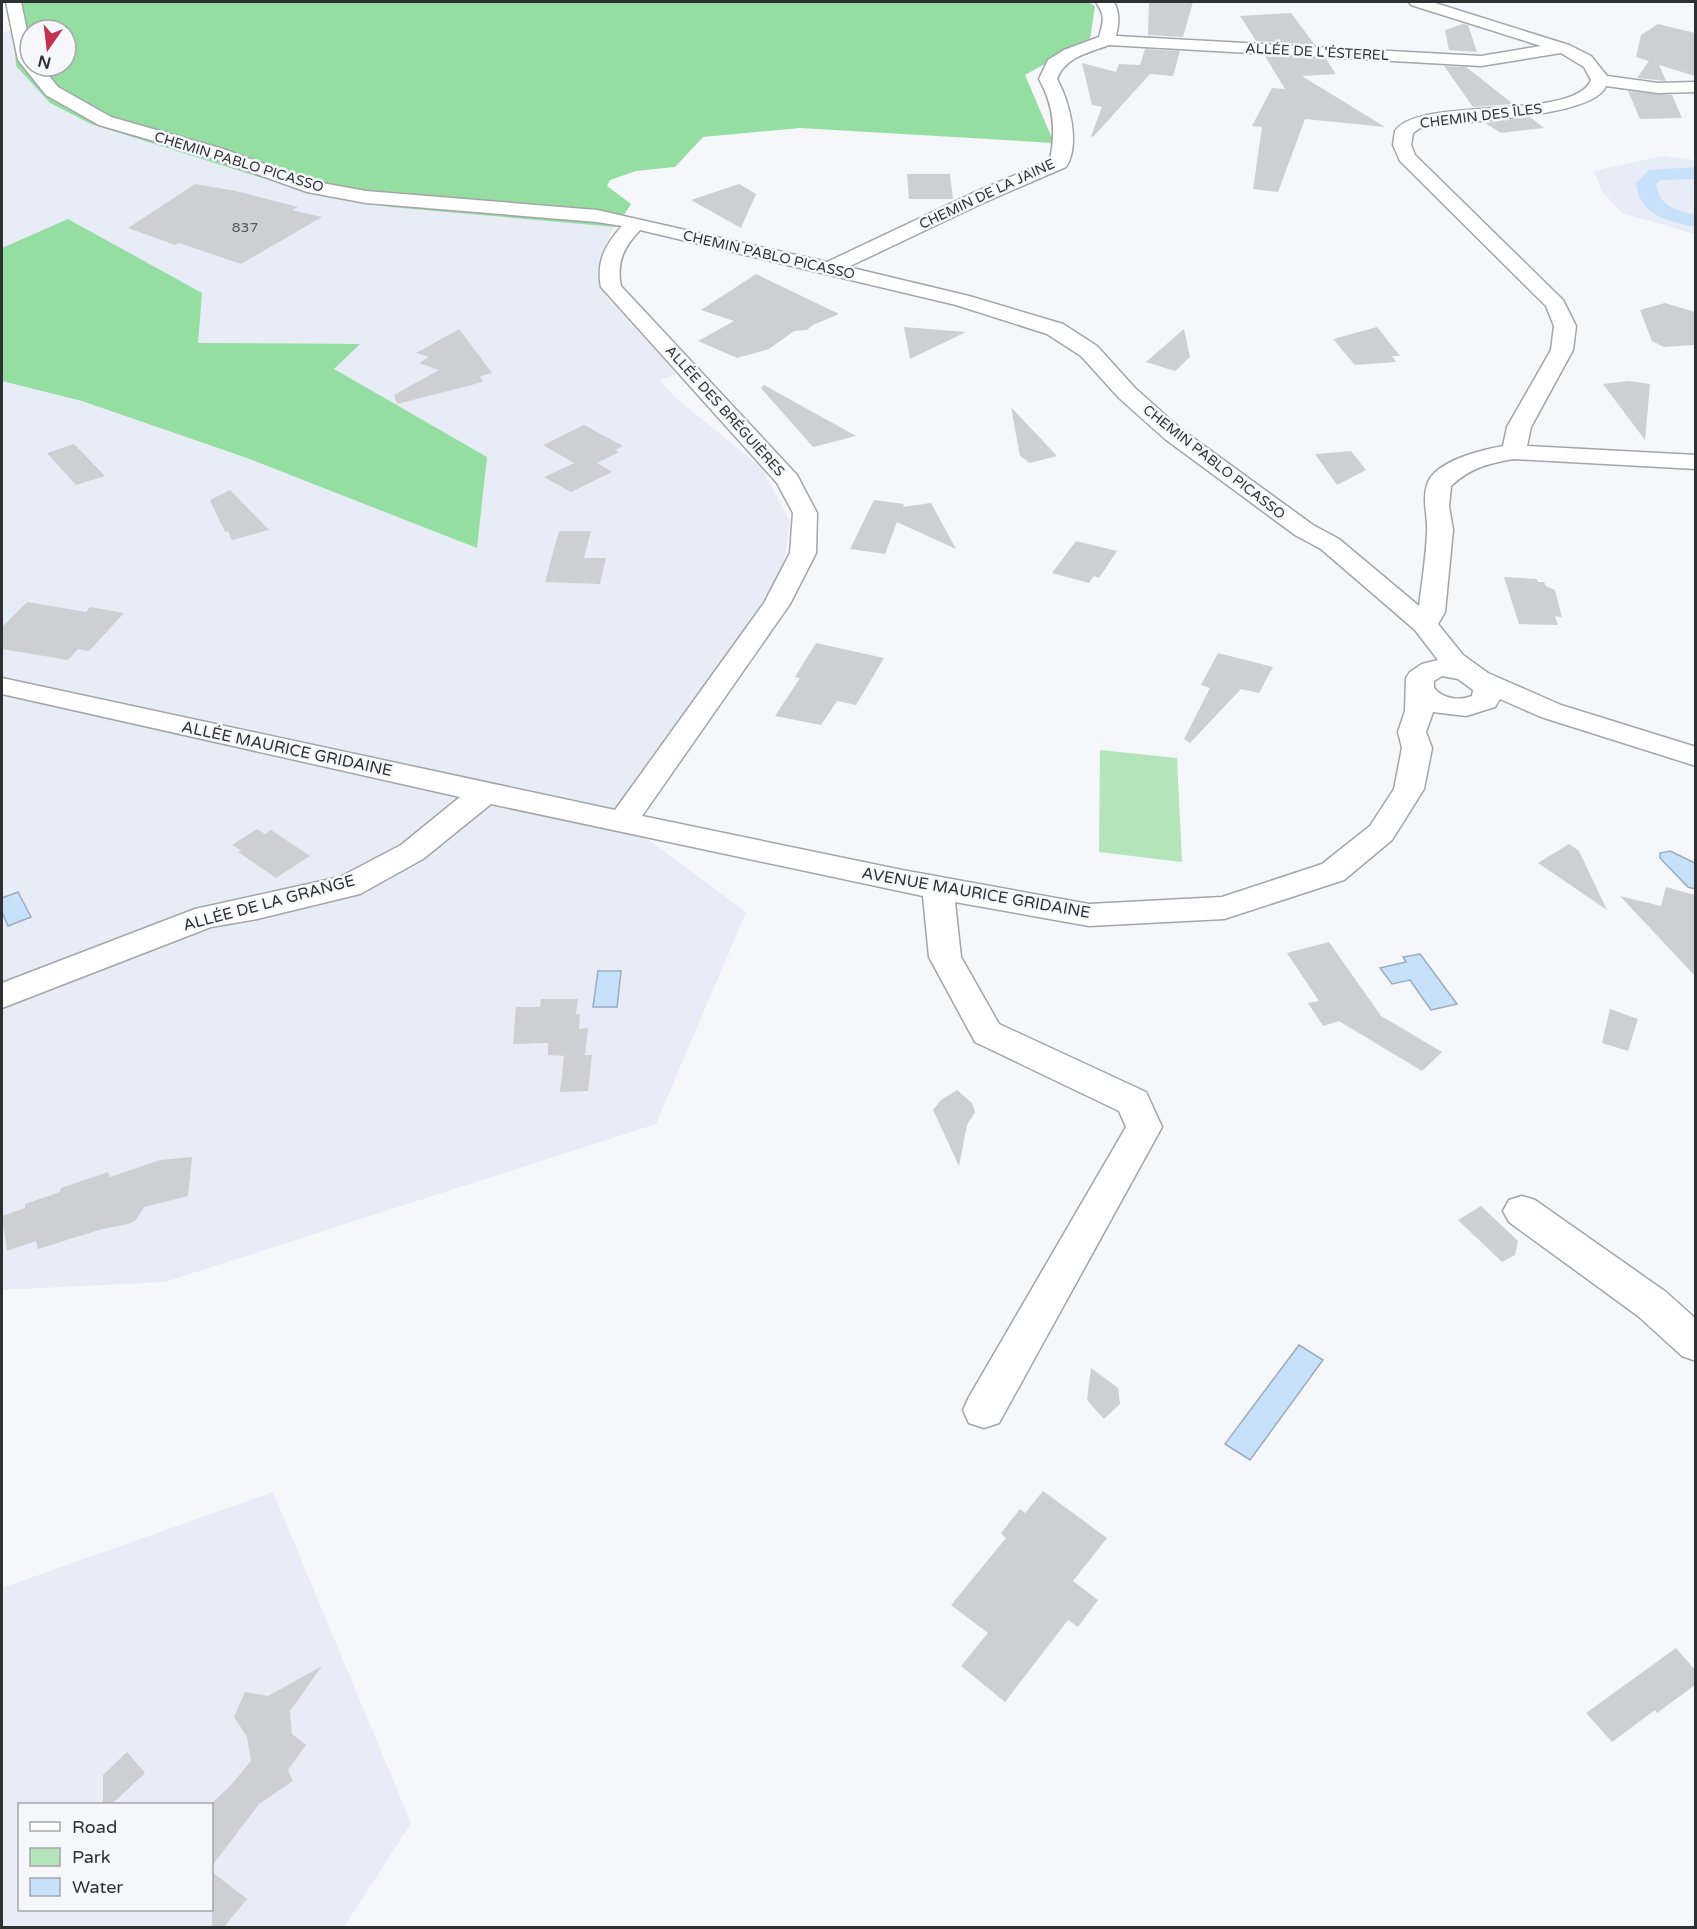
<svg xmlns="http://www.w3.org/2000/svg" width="1697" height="1929" viewBox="0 0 1697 1929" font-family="'Varela Round',sans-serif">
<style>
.built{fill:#e7ecf6;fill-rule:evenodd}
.green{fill:#b3e4ba}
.forest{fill:#95dea2;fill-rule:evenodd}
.water{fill:#c8e1fa;stroke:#9aacbe;stroke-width:1.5}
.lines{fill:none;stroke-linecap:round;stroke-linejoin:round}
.canal{fill:#c8e1fa;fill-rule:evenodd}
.building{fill:#cdcfd2}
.minor-casing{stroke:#a3a5a8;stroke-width:3}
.minor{fill:#fff;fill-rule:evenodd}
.labels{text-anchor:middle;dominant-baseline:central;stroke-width:5;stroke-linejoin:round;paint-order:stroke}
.far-street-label{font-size:14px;fill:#2f3031;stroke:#f5f7fb}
.number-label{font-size:14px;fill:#565859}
.street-label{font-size:16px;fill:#2f3031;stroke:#f5f7fb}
</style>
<rect width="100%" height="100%" fill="#f5f7fb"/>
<g class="built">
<path d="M19,26L30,66L617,219L602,253L597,275L607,297L677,374L659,380L677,399L761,467L790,521L783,568L623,821L746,912L656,1124L165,1282L2,1290V33Z"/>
<path d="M1662,156L1695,160V234L1622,213L1602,192L1594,171Z"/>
<path d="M273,1492L411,1823L344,1927H2V1588ZM20,1804H212V1910H20Z"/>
</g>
<path class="green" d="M1100,750L1177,758L1182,862L1099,852Z"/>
<g class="forest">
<path d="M7,2H1088L1095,6L1090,39L1025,75L1054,143L800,128L703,137L675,167L636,171L610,180L607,186L631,204L616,227L390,207L259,177L91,124L50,103L16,66L13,25ZM30,30H66V66H30Z"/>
<path d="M68,219L202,293L198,343L360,344L334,369L487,457L477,548L247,458L82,401L2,381V248Z"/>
</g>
<g class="water">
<path d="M1670,851L1695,863V889L1688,887L1660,858V853Z"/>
<path d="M18,892L31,917L8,926L2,912V898Z"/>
<path d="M1420,954L1457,1004L1431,1010L1410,980L1392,984L1380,968L1406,962L1403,957Z"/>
<path d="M598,971H621L617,1007H593Z"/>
<path d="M1299,1345L1323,1360L1250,1460L1225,1444Z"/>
</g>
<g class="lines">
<path class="canal" d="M1696,167V179L1661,180L1656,184C1659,207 1676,210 1696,215V227C1667,221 1640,216 1636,183L1649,170Z"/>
</g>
<g class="building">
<path d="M1149,2H1193L1183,37L1148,35Z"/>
<path d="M1291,13L1315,45L1256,41L1240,16Z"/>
<path d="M1463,24L1468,25L1477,52L1449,50L1445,30Z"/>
<path d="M1658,24L1695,33V76L1659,65L1666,81L1637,78L1649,61L1636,57L1641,35Z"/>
<path d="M1145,49L1180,51L1173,76L1150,74L1093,137L1091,136L1102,107L1092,105L1082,63L1116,72L1119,64L1140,65Z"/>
<path d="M1265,56L1326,59L1336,74L1302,76L1385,127L1305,119L1278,192L1253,189L1262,127L1252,126L1272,88L1285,89Z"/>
<path d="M1444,66L1466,67L1513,104L1473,107Z"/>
<path d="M1628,91L1672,95L1682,118L1640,119Z"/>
<path d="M1530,117L1544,128L1501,133L1485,123Z"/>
<path d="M907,174H950L953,199H909Z"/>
<path d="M195,184L236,191L298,207L292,210L322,217L241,264L179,243L175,245L128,228Z"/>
<path d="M739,184L756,194L741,228L691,200Z"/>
<path d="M756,274L839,314L813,325L807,330L794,331L769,349L737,358L698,341L734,321L701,310Z"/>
<path d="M1665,303L1695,312V345L1664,347L1652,341L1640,310Z"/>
<path d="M904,327L966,332L910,359Z"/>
<path d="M1377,327L1400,356H1392L1396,362L1355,365L1333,339Z"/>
<path d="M459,329L492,373L480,376L483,382L397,404L394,395L439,370L419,363L429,357L416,353Z"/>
<path d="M1184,329L1190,357L1175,371L1146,362Z"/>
<path d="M1629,381L1650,384L1645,440L1603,384Z"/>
<path d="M764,385L856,436L813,447L761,388Z"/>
<path d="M1011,407L1057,456L1030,463L1020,456Z"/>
<path d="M584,425L623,446L615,450L619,452L597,463L612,472L571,492L544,477L574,463L543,445Z"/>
<path d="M74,444L105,476L76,485L47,453Z"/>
<path d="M1351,451L1366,470L1337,485L1315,454Z"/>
<path d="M230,490L269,530L232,540L228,531L225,532L210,500Z"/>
<path d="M874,500L904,504L903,507L931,503L956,549L897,522L885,554L850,549Z"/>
<path d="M559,531H591L584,558H606L600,584L545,582Z"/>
<path d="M1076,541L1117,551L1099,578L1094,576L1089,583L1052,573Z"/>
<path d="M1504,577L1537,579L1538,582H1544L1546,586L1555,590L1562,617L1555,616L1558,625L1519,624Z"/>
<path d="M27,602L86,612L90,607L124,613L89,651L78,649L68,660L2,649V627Z"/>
<path d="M816,643L884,658L856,705L837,701L821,725L775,716L800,678L795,677Z"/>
<path d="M1218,653L1273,667L1259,693L1241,689L1190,743L1184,739L1210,688L1201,685Z"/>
<path d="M257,829L265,834L271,830L310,856L276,878L238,852L241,850L232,845Z"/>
<path d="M1569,844L1579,851L1607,910L1538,863Z"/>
<path d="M1666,887L1695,895V976L1620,896L1661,906Z"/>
<path d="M1329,942L1381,1016L1442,1052L1422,1071L1339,1021L1323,1026L1308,1003L1319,1001L1287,953Z"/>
<path d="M541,999H578L576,1014H580L579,1029L588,1028L585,1055H592L588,1091L560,1092L564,1056L548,1055V1043L513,1044L516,1007H540Z"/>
<path d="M1610,1009L1638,1019L1628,1051L1602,1043Z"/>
<path d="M957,1090L972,1103L975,1112L967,1125L959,1166L933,1110L941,1100Z"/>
<path d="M192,1157L188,1196L144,1207L135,1221L128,1224L102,1229L38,1249L36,1241L7,1251L2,1216L25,1208V1204L60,1192L61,1188L108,1172L110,1177L160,1160Z"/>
<path d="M1481,1206L1518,1241L1515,1255L1502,1262L1458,1220Z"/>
<path d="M1091,1368L1118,1388L1120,1404L1104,1419L1087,1400Z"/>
<path d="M1043,1491L1107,1538L1073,1581L1098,1600L1078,1627L1068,1620L1005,1702L961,1666L988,1633L951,1605L1006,1538L1001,1533L1020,1509L1025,1513Z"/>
<path d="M1676,1648L1695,1670V1685L1657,1713L1655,1710L1612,1742L1586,1713Z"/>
<path d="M322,1666L290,1711L292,1734L306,1745L288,1770L293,1781L259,1804L212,1866V1803L231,1785L251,1761L247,1737L234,1717L245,1692L268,1696Z"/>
<path d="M127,1752L145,1773L112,1804H103V1775Z"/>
<path d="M212,1872L247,1899L223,1928H212Z"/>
</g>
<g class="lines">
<g class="minor-casing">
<g id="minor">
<path d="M6,2H21L30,45V66H41L58,87L111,117L223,149L311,181L366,191L597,210L827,262L971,194L1050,160C1056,131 1054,105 1039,79L1048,60L1064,50L1099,37C1104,19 1105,16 1096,2H1114C1120,14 1119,23 1116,36L1481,56L1541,46L1411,5L1409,2H1432L1569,45L1591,56L1607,76L1658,83L1696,82V92L1658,93L1606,86C1593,119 1456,120 1420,128L1413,133L1411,145L1415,155L1563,300L1576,326L1573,350L1531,427L1527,446L1696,455V469L1514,459C1489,463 1470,468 1451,486L1449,506L1453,530L1445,612L1438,624L1463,655L1488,673L1561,705L1696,747V766L1541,717L1500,699L1495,707L1466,716L1433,712L1426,732L1432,748L1424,789L1392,840L1344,880L1224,919L1089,926L955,902L961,957L999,1024L1146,1092L1162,1127L999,1423L984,1428L969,1423L963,1410L969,1397L1126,1127L1119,1111L975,1042L929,957L923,896L491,804L423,859L360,894L257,919L211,927L2,1008V983L195,909L340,877L401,845L460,797L2,694V678L615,810L764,603L790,553L793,513L777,483L601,287C596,262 605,245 622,226L597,222L366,203L307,192L209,157L99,125L46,95L18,60ZM1109,45L1481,66L1561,53L1584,67L1591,80C1574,122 1420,95 1395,131L1393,145L1400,161L1546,306L1554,326L1551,350L1507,427L1503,446C1482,450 1434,461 1427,485C1422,501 1428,516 1427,532C1426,557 1422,582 1419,606L1339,539L1313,525L1181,429L1135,388L1097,346L1063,324L969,296L848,267L985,202L1066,167C1081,144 1069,101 1057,79C1065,57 1088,53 1109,45ZM640,230L956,305L1047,334L1081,356L1119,398L1165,439L1295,535L1321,549L1415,630L1438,660L1422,664L1410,672L1406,678L1405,711L1398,732L1402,748L1394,789L1370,826L1322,864L1222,897L1089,904L902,870L642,816L790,604L816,553L817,513L797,475L621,286C616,262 624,247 640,230ZM1442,676L1458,679L1473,690L1472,696C1459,701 1443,699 1434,688V681Z"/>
<path d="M1522,1196L1535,1200L1666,1292L1696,1319V1361L1682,1356L1638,1316L1509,1222L1503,1211L1509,1200Z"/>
</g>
</g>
<use href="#minor" class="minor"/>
</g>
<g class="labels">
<g class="far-street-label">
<text transform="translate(1317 52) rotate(3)">ALLÉE DE L'ÉSTEREL</text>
<text transform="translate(1481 116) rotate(-7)">CHEMIN DES ÎLES</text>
<text transform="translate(239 162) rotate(17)">CHEMIN PABLO PICASSO</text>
<text transform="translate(987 194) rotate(-25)">CHEMIN DE LA JAINE</text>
<text transform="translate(769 255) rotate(13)">CHEMIN PABLO PICASSO</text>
<text transform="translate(725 411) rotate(48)">ALLÉE DES BRÉGUIÈRES</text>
<text transform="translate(1214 462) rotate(38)">CHEMIN PABLO PICASSO</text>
</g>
<g class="number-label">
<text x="245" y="227">837</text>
</g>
<g class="street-label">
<text transform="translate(287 749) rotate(12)">ALLÉE MAURICE GRIDAINE</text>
<text transform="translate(976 893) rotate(10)">AVENUE MAURICE GRIDAINE</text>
<text transform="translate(269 903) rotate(-15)">ALLÉE DE LA GRANGE</text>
</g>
</g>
<rect width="1697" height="1929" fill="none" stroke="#2f3031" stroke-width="6"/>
<rect x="18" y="1803" width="195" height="108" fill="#f5f7fb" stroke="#a6a7aa" stroke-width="1.5"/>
<rect x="30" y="1822" width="30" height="9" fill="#ffffff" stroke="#a6a7aa" stroke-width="1.5"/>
<text x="72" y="1833" font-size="18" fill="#2f3031">Road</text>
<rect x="30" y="1848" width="30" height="18" fill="#b3e4ba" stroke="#a6a7aa" stroke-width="1.5"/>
<text x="72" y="1863" font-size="18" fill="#2f3031">Park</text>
<rect x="30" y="1878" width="30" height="18" fill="#c8e1fa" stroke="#a6a7aa" stroke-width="1.5"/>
<text x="72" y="1893" font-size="18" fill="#2f3031">Water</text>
<g transform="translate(48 48) rotate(194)"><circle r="28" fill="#f5f7fb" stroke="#a6a7aa" stroke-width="1.5"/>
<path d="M0-4.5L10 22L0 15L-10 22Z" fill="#c23151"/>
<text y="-9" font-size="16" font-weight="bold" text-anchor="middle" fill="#2f3031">N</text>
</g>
</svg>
